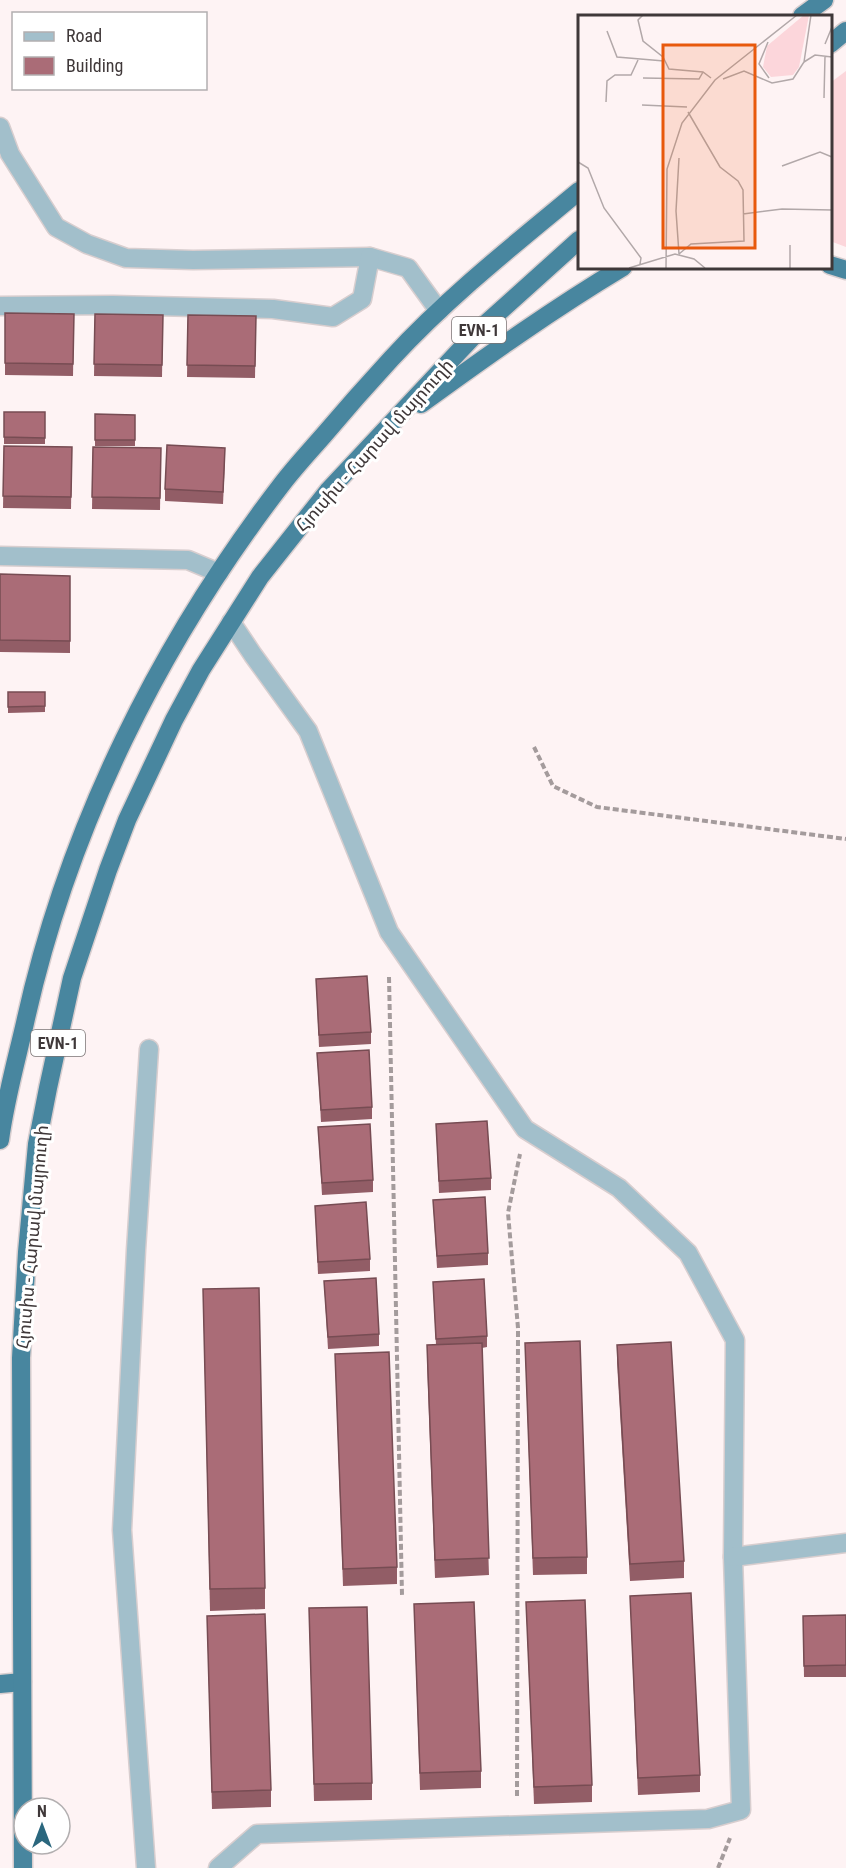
<svg xmlns="http://www.w3.org/2000/svg" width="846" height="1868" viewBox="0 0 846 1868" font-family="'Roboto Condensed','Noto Sans Armenian',sans-serif">
<style>
.green{fill:#fcd6db}
.lines{fill:none;stroke-linecap:round;stroke-linejoin:round}
.service-casing{stroke:#d8cecf;stroke-width:21}
.minor-casing{stroke:#d8cecf;stroke-width:21}
.trunk-casing{stroke:#d8cecf;stroke-width:21}
.path{stroke:#a49b9c;stroke-width:4;stroke-dasharray:6 3;stroke-linecap:butt}
.service{stroke:#a2bfcb;stroke-width:18}
.minor{stroke:#a2bfcb;stroke-width:18}
.trunk{stroke:#48869f;stroke-width:18}
.wall{fill:#925d66}
.building{fill:#aa6c77;stroke:#774c53;stroke-width:1.5}
.labels{text-anchor:middle;dominant-baseline:central;stroke-width:6;stroke-linejoin:round;paint-order:stroke}
.shield{fill:#fff;stroke:#797474;stroke-width:1.5}
.shield-label{font-size:16px;font-weight:bold;fill:#3f3839}
.street-label{font-size:18px;fill:#3f3839;stroke:#fff}
.inset-road{fill:none;stroke:#b2a8a9;stroke-width:1.5}
.view{fill:#e8590c;fill-opacity:0.15;stroke:#e8590c;stroke-width:3}
.inset-edge{fill:none;stroke:#3f3839;stroke-width:3}
</style>
<rect width="100%" height="100%" fill="#fef3f4"/>
<path class="green" d="M846,71V247L830,241V83Z"/>
<g class="lines">
<g class="service-casing">
<g id="service">
<path d="M0,127L10,154L56,227L87,244L126,258L193,260L370,257L408,268L439,311"/>
<path d="M0,306L113,305L273,309L333,317L362,299L370,257"/>
<path d="M0,556L188,560L219,573"/>
<path d="M146,1868L122,1530L136,1250L149,1049"/>
<path d="M218,1868L257,1834L708,1819L741,1810L733,1557L735,1340L688,1253L619,1188L525,1129L389,932L308,731L253,655L231,622"/>
</g>
</g>
<g class="minor-casing">
<path id="minor" d="M733,1557L846,1543"/>
</g>
<g class="trunk-casing">
<g id="trunk">
<path d="M802,16L824,0"/>
<path d="M830,44L846,31"/>
<path d="M830,265L846,270"/>
<path d="M421,404C487,356 553,309 623,267"/>
<path d="M0,1140C5,1101 16,1062 25,1023C68,827 160,643 282,484C295,467 309,452 323,436C345,410 368,384 391,359C448,297 515,244 579,191"/>
<path d="M0,1684L22,1682"/>
<path d="M23,1868L21,1358L27,1252L37,1144L48,1088L72,978L108,870L127,820L174,720L201,670L260,577L328,491L480,329L579,240"/>
</g>
</g>
<g class="path">
<path d="M534,747L553,786L597,807L846,839"/>
<path d="M389,977L402,1595"/>
<path d="M517,1796L518,1328L508,1213L520,1154"/>
<path d="M718,1868L730,1838"/>
</g>
<use href="#service" class="service"/>
<use href="#minor" class="minor"/>
<use href="#trunk" class="trunk"/>
</g>
<g class="wall">
<path d="M5,313L74,314L73,376L5,375Z"/>
<path d="M95,314L163,315L162,377L94,376Z"/>
<path d="M188,315L256,316L255,378L187,377Z"/>
<rect x="4" y="412" width="41" height="32"/>
<path d="M95,414L135,415V446H95Z"/>
<path d="M4,446L72,447L71,509L3,508Z"/>
<path d="M93,447L161,448L160,510L92,509Z"/>
<path d="M225,460L223,504L165,501V489Z"/>
<path d="M0,574L70,576V653L0,652Z"/>
<path d="M8,692H45V712L8,713Z"/>
<path d="M316,979L371,1032V1044L319,1047Z"/>
<path d="M317,1053L372,1107V1119L321,1122Z"/>
<path d="M436,1124L491,1178V1190L439,1193Z"/>
<path d="M318,1127L373,1180V1192L322,1195Z"/>
<path d="M433,1200L488,1253V1265L437,1268Z"/>
<path d="M315,1206L370,1259V1271L318,1274Z"/>
<path d="M324,1281L379,1334V1346L328,1349Z"/>
<path d="M433,1282L487,1336V1347L482,1348L489,1575L435,1578L427,1362V1345H436Z"/>
<path d="M203,1289L265,1588V1609L210,1611Z"/>
<path d="M525,1343L587,1557V1574L533,1575Z"/>
<path d="M617,1345L684,1561V1578L630,1581L617,1362Z"/>
<path d="M335,1354L397,1567V1584L343,1586Z"/>
<path d="M630,1596L700,1775V1792L638,1795Z"/>
<path d="M526,1602L592,1785V1802L534,1804Z"/>
<path d="M414,1604L481,1771V1788L420,1790Z"/>
<path d="M309,1608L372,1783V1800L314,1801Z"/>
<path d="M846,1615V1677H804L803,1616Z"/>
<path d="M207,1616L271,1790V1807L212,1809Z"/>
</g>
<g class="building">
<path d="M5,313L74,314L73,364L5,363Z"/>
<path d="M95,314L163,315L162,365L94,364Z"/>
<path d="M188,315L256,316L255,366L187,365Z"/>
<path d="M4,412H45V438L4,437Z"/>
<path d="M95,414L135,415V440H95Z"/>
<path d="M167,445L225,448L223,492L165,489Z"/>
<path d="M4,446L72,447L71,497L3,496Z"/>
<path d="M93,447L161,448L160,498L92,497Z"/>
<path d="M0,574L70,576V641L0,640Z"/>
<path d="M8,692H45V706L8,707Z"/>
<path d="M367,976L371,1032L319,1035L316,979Z"/>
<path d="M369,1050L372,1107L321,1110L317,1053Z"/>
<path d="M487,1121L491,1178L439,1181L436,1124Z"/>
<path d="M370,1124L373,1180L322,1183L318,1127Z"/>
<path d="M485,1197L488,1253L437,1256L433,1200Z"/>
<path d="M366,1202L370,1259L318,1262L315,1206Z"/>
<path d="M376,1278L379,1334L328,1337L324,1281Z"/>
<path d="M484,1279L487,1336L436,1339L433,1282Z"/>
<path d="M259,1288L265,1588L210,1589L203,1289Z"/>
<path d="M580,1341L587,1557L533,1558L525,1343Z"/>
<path d="M671,1342L684,1561L630,1564L617,1345Z"/>
<path d="M482,1343L489,1558L435,1560L427,1345Z"/>
<path d="M389,1352L397,1567L343,1569L335,1354Z"/>
<path d="M691,1593L700,1775L638,1778L630,1596Z"/>
<path d="M585,1600L592,1785L534,1787L526,1602Z"/>
<path d="M474,1602L481,1771L420,1773L414,1604Z"/>
<path d="M367,1607L372,1783L314,1784L309,1608Z"/>
<path d="M265,1614L271,1790L212,1792L207,1616Z"/>
<path d="M846,1615V1665L804,1666L803,1616Z"/>
</g>
<g class="labels">
<g class="shield">
<rect x="452" y="317" width="54" height="26" rx="4.5"/>
<rect x="31" y="1030" width="54" height="26" rx="4.5"/>
</g>
<g class="shield-label">
<text x="479" y="330">EVN-1</text>
<text x="58" y="1043">EVN-1</text>
</g>
<g class="street-label">
<text transform="translate(374 445) rotate(-48)">Հյուսիս - Հարավ մայրուղի</text>
<text transform="translate(32 1237) rotate(-85)">Հյուսիս - Հարավ մայրուղի</text>
</g>
</g>
<g transform="translate(578 15)">
<rect width="254" height="254" fill="#fef3f4"/>
<path d="M226,0H231L221,52L215,60L193,62L185,52L189,31Z" fill="#fcd6db"/>
<path class="inset-road" d="M65,0L60,5L65,26L85,42L91,54L125,57L133,63M29,16L39,42L86,46M190,27L181,49L191,63M247,29L254,12M226,47L237,40L254,42M65,63L121,64L125,57M145,64L166,56L194,68L215,64L226,47L233,0M246,83L247,41M28,87L29,66L37,60H53L60,45M64,90L109,92M101,143L98,196L101,239M0,147L10,153L26,193L63,243L62,249M204,151L242,137L254,142M165,199L204,194L254,195M101,239L113,229L166,226L165,175L160,166L142,152L110,97M51,253L97,239L116,244L127,253M88,253L89,154L104,108L137,65L219,0M212,253V230"/>
<path class="view" d="M85,30H177V233H85Z"/>
<rect width="254" height="254" class="inset-edge"/>
</g>
<rect x="12" y="12" width="195" height="78" fill="#ffffff" stroke="#b2afb0" stroke-width="1.5"/>
<rect x="24" y="32" width="30" height="9" fill="#a2bfcb" stroke="#b2afb0" stroke-width="1.5"/>
<text x="66" y="42" font-size="18" fill="#3f3839">Road</text>
<rect x="24" y="57" width="30" height="18" fill="#aa6c77" stroke="#b2afb0" stroke-width="1.5"/>
<text x="66" y="72" font-size="18" fill="#3f3839">Building</text>
<g transform="translate(42 1826)"><circle r="28" fill="#ffffff" stroke="#b2afb0" stroke-width="1.5"/>
<path d="M0-4.5L10 22L0 15L-10 22Z" fill="#2b677e"/>
<text y="-9" font-size="16" font-weight="bold" text-anchor="middle" fill="#3f3839">N</text>
</g>
</svg>
